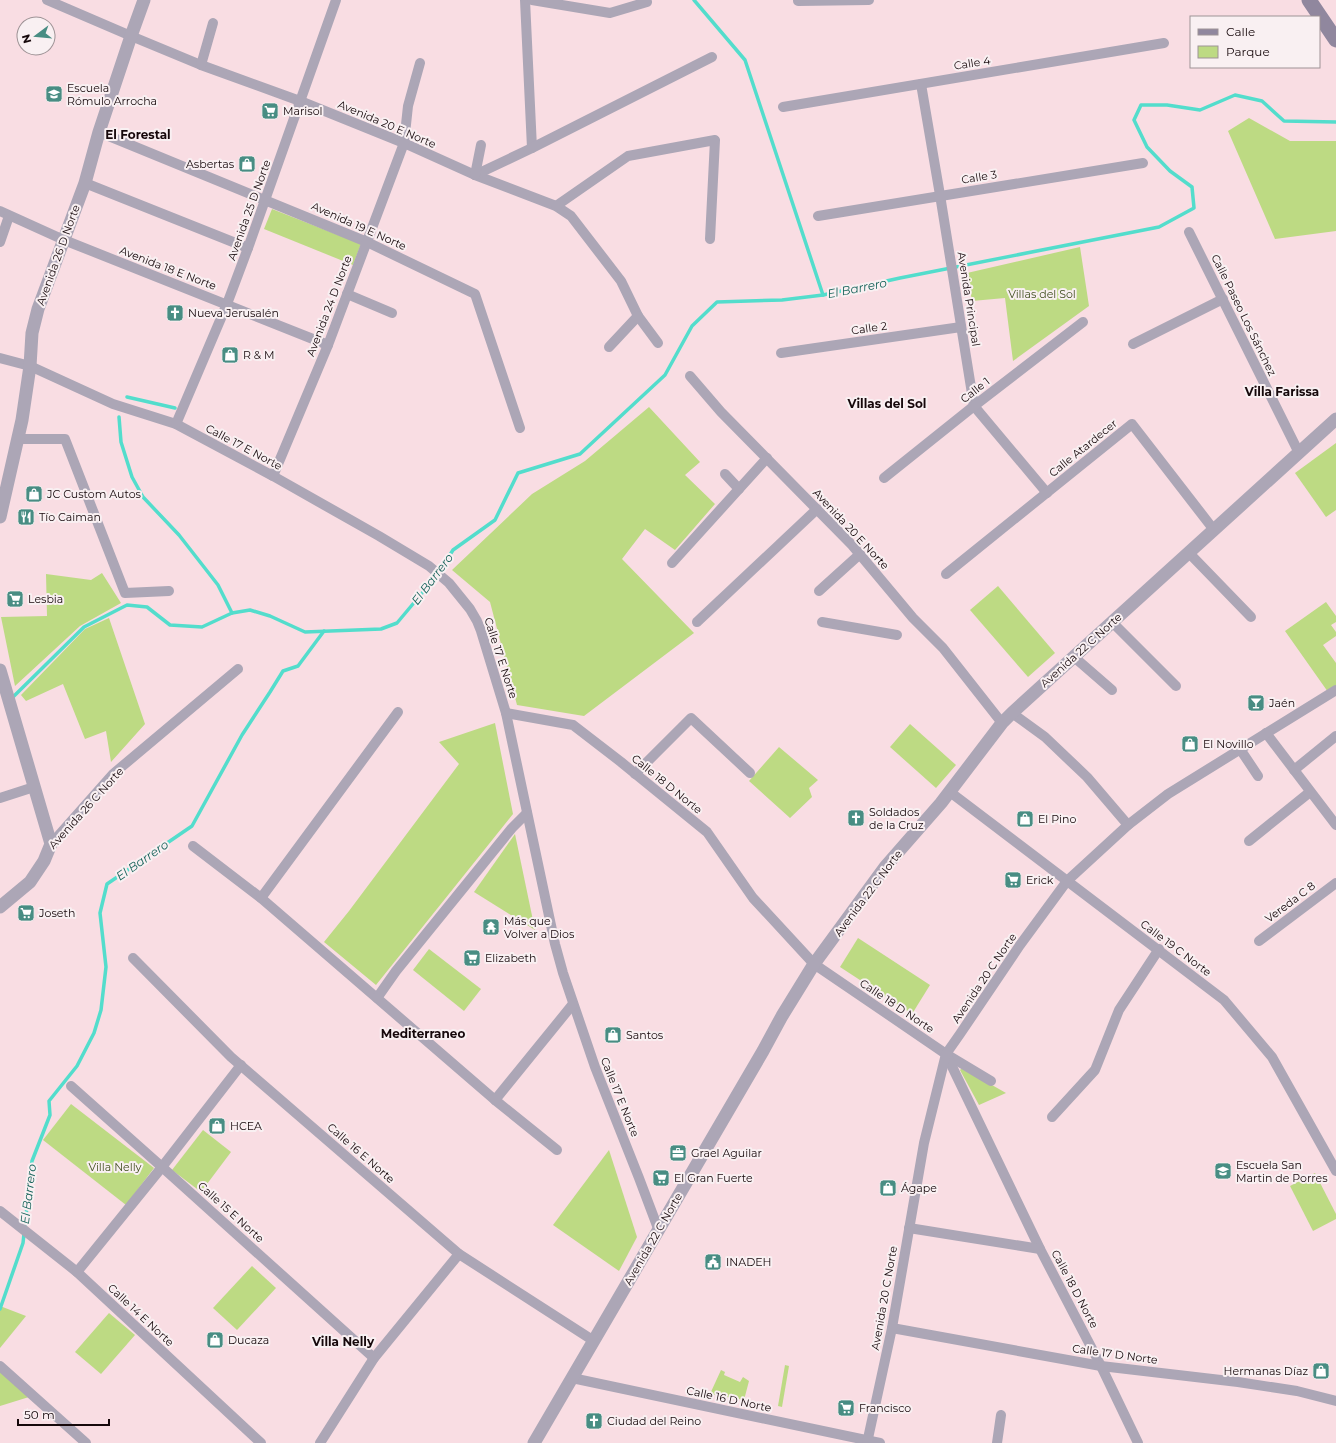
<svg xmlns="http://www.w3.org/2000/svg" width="1336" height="1443" viewBox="0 0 1336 1443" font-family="Montserrat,sans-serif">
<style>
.green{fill:#bdda83}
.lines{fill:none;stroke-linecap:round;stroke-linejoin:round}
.stream{stroke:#53ddcc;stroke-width:3.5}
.minor{stroke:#aca6b6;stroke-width:10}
.tertiary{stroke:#aca6b6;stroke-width:13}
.secondary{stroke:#90879e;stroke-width:15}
.labels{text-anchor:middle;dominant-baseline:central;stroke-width:4;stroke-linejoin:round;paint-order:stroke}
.street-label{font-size:11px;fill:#16080b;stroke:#f9f0f2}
.poi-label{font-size:11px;fill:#16080b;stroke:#f9f0f2;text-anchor:start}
.park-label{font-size:11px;fill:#425021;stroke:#f9f0f2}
.neighbourhood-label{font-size:12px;font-weight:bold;fill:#16080b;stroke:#f9f0f2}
.water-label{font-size:12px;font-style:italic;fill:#156259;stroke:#f9f0f2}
</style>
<rect width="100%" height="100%" fill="#f9dde3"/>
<g class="green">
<path d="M1249,118L1290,141H1336V231L1275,239L1228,131Z"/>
<path d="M272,209L361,244L353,265L264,229Z"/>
<path d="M1080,247L1089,306L1013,361L1005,298L972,301L967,273Z"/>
<path d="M649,407L700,462L685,475L715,504L675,550L645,529L622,559L694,633L584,716L517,705L490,602L452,570L532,494L585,461Z"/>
<path d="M1336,443V510L1326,517L1295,473Z"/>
<path d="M102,573L121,603L80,626L15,686L1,617L47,616L46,574L91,580Z"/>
<path d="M998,586L1055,653L1028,677L970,610Z"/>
<path d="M1326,602L1336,616V622L1331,625L1336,632V636L1323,645L1336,663V686L1328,692L1285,631Z"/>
<path d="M109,618L145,724L111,762L106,731L85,739L63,684L26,701L21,695L85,629Z"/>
<path d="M495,723L513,814L376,985L324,942L349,911L459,764L439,742Z"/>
<path d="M910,724L956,765L936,788L890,747Z"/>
<path d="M779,747L818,780L809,788L812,797L790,818L749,781Z"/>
<path d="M515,834L535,930L474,892Z"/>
<path d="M858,938L930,985L912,1014L840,967Z"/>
<path d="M429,949L481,989L464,1011L413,970Z"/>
<path d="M962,1068L1006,1093L979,1105L960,1070Z"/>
<path d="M71,1104L154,1168L126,1205L43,1140Z"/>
<path d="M203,1130L231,1152L201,1192L172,1170Z"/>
<path d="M609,1150L637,1237L619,1271L553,1225Z"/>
<path d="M1315,1173L1336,1214V1219L1313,1231L1290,1186Z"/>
<path d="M252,1266L276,1288L237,1330L213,1308Z"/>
<path d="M0,1306L26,1316L0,1348Z"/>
<path d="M109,1313L135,1335L101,1374L75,1352Z"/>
<path d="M785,1365L789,1366L782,1407L778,1406Z"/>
<path d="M721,1370L725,1372L724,1375L740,1382L743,1377L749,1381L744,1400L710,1394Z"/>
<path d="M0,1371L29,1397L0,1406Z"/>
</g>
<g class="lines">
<g class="stream">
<path d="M694,0L745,60L823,295"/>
<path d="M127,397L175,408"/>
<path d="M119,417L121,442L132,477L143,497L179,535L218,585L232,613"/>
<path d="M12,698L84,627L127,605L147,607L170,625L202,627L232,613L250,610L270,616L305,632L381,629L397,623L438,574L453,550L495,520L518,473L580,454L665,375L692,326L717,302L782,300L823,295L900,278L1159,227L1194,208L1192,187L1170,171L1147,147L1134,120L1141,105H1167L1200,110L1235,95L1262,101L1284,121L1336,122"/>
<path d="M0,1309L23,1243L32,1161L50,1115L49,1101L77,1066L94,1033L101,1010L106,967L100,913L107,884L192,826L242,735L270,692L283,671L298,666L324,631"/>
</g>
<g class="minor">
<path d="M47,0L131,36L201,65L300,101L404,143L475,175L556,206L571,216L621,281L638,316L658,343"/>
<path d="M525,0L532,148"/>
<path d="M532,0L610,13L647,2"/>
<path d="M798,1L869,0"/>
<path d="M201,65L213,23"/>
<path d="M921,84L940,195L974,406L1047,493"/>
<path d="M783,107L1164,43"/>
<path d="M99,132L367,242L475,294L520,428"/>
<path d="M475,175L532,148L712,57"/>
<path d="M475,175L481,145"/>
<path d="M85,183L248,248"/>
<path d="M556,206L628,156L715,140L710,239"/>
<path d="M0,211L64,240L328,345"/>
<path d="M818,216L1143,163"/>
<path d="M1189,232L1299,453"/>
<path d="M0,242L9,216"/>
<path d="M347,294L392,313"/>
<path d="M1133,344L1223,299"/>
<path d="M609,347L638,316"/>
<path d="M781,353L961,327"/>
<path d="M0,358L30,366L113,404L176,424L273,476L379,536L429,566L449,583L470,609L477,621L481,631L506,713L555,944L563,973L595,1067L639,1178L659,1231"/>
<path d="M690,376L721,412L852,545L913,618L943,648L1002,723"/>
<path d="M176,424L227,304L248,248L336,0"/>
<path d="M18,439H65L125,593L169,591"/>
<path d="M725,474L739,489"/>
<path d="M273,476L328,345L404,143L408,106L420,63"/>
<path d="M884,478L974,406L1083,322"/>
<path d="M1189,553L1251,617"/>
<path d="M672,563L767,458"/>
<path d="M946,574L1132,424L1214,530"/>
<path d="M819,591L860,554"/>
<path d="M697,622L817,509"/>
<path d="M822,622L897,635"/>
<path d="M1112,622L1176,686"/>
<path d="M1074,657L1112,690"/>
<path d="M506,713L573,725L621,762L707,832L753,898L814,964L946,1054L991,1081"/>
<path d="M1012,713L1045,737L1087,777L1128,825"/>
<path d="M1266,733L1336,825"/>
<path d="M1240,749L1258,776"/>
<path d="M1294,770L1336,736"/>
<path d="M635,774L691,718L750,773"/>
<path d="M950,792L1224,1000L1272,1057L1336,1171"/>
<path d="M0,798L34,787"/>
<path d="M1249,841L1310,792"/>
<path d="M51,844L113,774L238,669"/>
<path d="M193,846L261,898L495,1100L557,1150"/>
<path d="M261,898L398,712"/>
<path d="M1259,941L1336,883"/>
<path d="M133,958L231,1057L459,1254L594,1341"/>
<path d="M377,998L396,971L512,828L527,813"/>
<path d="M946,1054L1040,1249L1101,1366L1138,1443"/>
<path d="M71,1086L162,1167L374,1358"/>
<path d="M495,1100L573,1004"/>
<path d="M1052,1117L1095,1070L1119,1010L1159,949"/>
<path d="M0,1211L77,1272L261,1443"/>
<path d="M909,1228L1040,1249"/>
<path d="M77,1272L162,1167L241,1065"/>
<path d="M892,1328L1101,1366L1238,1382L1297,1391L1336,1401"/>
<path d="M0,1366L86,1443"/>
<path d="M572,1378L880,1443"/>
<path d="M320,1443L374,1358L459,1254"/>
<path d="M867,1443L892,1328L924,1143L946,1054L960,1034L1020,945L1067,881L1128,825L1168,794L1336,690"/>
<path d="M997,1443L1001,1415"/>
</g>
<g class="tertiary">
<path d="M0,517L22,420L30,366L32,333L38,309L85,183L99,132L131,36L144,0"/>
<path d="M0,670L51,844L44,861L30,882L0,907"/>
<path d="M534,1443L763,1051L782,1016L814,964L885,867L941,803L1002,723L1012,713L1336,419"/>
</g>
<path class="secondary" d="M1309,0L1336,40"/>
</g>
<defs>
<g id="school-square" transform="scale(0.9)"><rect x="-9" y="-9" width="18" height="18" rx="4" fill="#488d83" stroke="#f9f0f2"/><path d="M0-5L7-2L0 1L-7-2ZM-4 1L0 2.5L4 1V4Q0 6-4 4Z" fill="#fff"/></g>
<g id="supermarket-square" transform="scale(0.9)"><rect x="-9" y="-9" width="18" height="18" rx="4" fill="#488d83" stroke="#f9f0f2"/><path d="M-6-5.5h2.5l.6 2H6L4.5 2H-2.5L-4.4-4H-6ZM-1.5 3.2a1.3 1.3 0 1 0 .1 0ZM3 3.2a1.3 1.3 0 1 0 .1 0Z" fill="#fff"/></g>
<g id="shop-square" transform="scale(0.9)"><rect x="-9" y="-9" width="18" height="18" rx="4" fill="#488d83" stroke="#f9f0f2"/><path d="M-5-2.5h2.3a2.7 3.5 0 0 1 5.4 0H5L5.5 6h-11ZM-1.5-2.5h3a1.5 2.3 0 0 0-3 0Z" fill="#fff"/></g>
<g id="church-square" transform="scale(0.9)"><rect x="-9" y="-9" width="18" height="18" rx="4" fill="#488d83" stroke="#f9f0f2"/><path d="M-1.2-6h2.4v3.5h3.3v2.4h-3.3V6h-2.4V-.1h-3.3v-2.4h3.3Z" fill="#fff"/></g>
<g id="restaurant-square" transform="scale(0.9)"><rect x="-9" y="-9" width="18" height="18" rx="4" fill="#488d83" stroke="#f9f0f2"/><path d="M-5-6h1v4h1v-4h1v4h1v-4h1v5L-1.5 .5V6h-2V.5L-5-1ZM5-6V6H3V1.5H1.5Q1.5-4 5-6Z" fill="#fff"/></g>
<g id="bar-square" transform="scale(0.9)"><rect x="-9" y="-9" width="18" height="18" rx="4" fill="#488d83" stroke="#f9f0f2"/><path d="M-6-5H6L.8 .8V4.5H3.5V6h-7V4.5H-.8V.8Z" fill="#fff"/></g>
<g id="temple-square" transform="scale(0.9)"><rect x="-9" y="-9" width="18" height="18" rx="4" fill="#488d83" stroke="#f9f0f2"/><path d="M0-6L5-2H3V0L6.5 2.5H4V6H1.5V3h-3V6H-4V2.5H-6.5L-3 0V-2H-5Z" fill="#fff"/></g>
<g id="office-square" transform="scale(0.9)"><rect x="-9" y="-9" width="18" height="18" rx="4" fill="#488d83" stroke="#f9f0f2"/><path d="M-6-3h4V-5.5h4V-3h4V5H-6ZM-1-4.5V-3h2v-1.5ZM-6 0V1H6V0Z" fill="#fff"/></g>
<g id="civic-square" transform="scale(0.9)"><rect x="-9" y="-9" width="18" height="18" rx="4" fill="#488d83" stroke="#f9f0f2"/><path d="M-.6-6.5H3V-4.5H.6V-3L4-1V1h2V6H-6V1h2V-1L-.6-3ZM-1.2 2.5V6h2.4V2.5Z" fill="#fff"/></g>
</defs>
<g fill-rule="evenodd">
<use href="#school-square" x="54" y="94"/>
<use href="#supermarket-square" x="270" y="111"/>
<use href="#shop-square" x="247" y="164"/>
<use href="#church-square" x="175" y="313"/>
<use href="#shop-square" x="230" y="355"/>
<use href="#shop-square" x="34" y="494"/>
<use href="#restaurant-square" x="26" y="517"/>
<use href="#supermarket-square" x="15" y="599"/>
<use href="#bar-square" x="1256" y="703"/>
<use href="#shop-square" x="1190" y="744"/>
<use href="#church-square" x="856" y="818"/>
<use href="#shop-square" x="1025" y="819"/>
<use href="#supermarket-square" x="1013" y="880"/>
<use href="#supermarket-square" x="26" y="913"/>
<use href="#temple-square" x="491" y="927"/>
<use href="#supermarket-square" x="472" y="958"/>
<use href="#shop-square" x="613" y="1035"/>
<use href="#shop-square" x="217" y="1126"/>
<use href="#office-square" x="678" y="1153"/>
<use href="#school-square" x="1223" y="1171"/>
<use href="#supermarket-square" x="661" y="1178"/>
<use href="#shop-square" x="888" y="1188"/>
<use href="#civic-square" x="713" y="1262"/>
<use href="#shop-square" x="215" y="1340"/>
<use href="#shop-square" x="1321" y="1371"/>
<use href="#supermarket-square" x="846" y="1408"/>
<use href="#church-square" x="594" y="1421"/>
</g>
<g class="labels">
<g class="street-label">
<text transform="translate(972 63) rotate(-9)">Calle 4</text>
<text transform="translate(387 124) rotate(23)">Avenida 20 E Norte</text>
<text transform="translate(979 177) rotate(-9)">Calle 3</text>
<text transform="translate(249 210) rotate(-70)">Avenida 25 D Norte</text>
<text transform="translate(359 226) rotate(24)">Avenida 19 E Norte</text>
<text transform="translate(58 255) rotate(-70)">Avenida 26 D Norte</text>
<text transform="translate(168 268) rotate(21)">Avenida 18 E Norte</text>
<text transform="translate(969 299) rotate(81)">Avenida Principal</text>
<text transform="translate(329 306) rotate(-69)">Avenida 24 D Norte</text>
<text transform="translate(1244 315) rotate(64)">Calle Paseo Los Sánchez</text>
<text transform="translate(869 328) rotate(-8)">Calle 2</text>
<text transform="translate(975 390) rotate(-38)">Calle 1</text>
<text transform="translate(244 447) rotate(28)">Calle 17 E Norte</text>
<text transform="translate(1083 448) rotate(-39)">Calle Atardecer</text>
<text transform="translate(851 529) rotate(47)">Avenida 20 E Norte</text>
<text transform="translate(1081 650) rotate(-42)">Avenida 22 C Norte</text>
<text transform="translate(501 658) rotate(72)">Calle 17 E Norte</text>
<text transform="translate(667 784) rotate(39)">Calle 18 D Norte</text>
<text transform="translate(86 808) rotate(-48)">Avenida 26 C Norte</text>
<text transform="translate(868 893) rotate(-53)">Avenida 22 C Norte</text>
<text transform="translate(1290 902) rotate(-37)">Vereda C 8</text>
<text transform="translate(1176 948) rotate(37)">Calle 19 C Norte</text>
<text transform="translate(984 978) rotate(-56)">Avenida 20 C Norte</text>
<text transform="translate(897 1006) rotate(34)">Calle 18 D Norte</text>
<text transform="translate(620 1097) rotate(68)">Calle 17 E Norte</text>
<text transform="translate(361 1153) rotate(41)">Calle 16 E Norte</text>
<text transform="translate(231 1212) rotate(42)">Calle 15 E Norte</text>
<text transform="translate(653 1239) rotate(-60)">Avenida 22 C Norte</text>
<text transform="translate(1075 1289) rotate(62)">Calle 18 D Norte</text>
<text transform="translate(884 1298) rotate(-80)">Avenida 20 C Norte</text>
<text transform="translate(141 1315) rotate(43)">Calle 14 E Norte</text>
<text transform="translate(1115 1354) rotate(8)">Calle 17 D Norte</text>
<text transform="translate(729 1399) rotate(12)">Calle 16 D Norte</text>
</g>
<g class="poi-label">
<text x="67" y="88">Escuela<tspan x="67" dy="13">Rómulo Arrocha</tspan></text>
<text x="283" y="111">Marisol</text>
<text x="234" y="164" text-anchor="end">Asbertas</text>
<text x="188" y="313">Nueva Jerusalén</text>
<text x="243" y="355">R &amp; M</text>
<text x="47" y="494">JC Custom Autos</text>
<text x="39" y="517">Tío Caiman</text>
<text x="28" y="599">Lesbia</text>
<text x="1269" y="703">Jaén</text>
<text x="1203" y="744">El Novillo</text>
<text x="869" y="812">Soldados<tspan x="869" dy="13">de la Cruz</tspan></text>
<text x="1038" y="819">El Pino</text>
<text x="1026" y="880">Erick</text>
<text x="39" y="913">Joseth</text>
<text x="504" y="921">Más que<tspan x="504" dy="13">Volver a Dios</tspan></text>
<text x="485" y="958">Elizabeth</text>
<text x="626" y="1035">Santos</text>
<text x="230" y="1126">HCEA</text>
<text x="691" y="1153">Grael Aguilar</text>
<text x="1236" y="1165">Escuela San<tspan x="1236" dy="13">Martin de Porres</tspan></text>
<text x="674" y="1178">El Gran Fuerte</text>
<text x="901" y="1188">Ágape</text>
<text x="726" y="1262">INADEH</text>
<text x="228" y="1340">Ducaza</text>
<text x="1308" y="1371" text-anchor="end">Hermanas Díaz</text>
<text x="859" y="1408">Francisco</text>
<text x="607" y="1421">Ciudad del Reino</text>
</g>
<g class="park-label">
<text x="1042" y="294">Villas del Sol</text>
<text x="115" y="1167">Villa Nelly</text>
</g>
<g class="neighbourhood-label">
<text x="138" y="134">El Forestal</text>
<text x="1282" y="391">Villa Farissa</text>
<text x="887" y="403">Villas del Sol</text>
<text x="423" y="1033">Mediterraneo</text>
<text x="343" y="1341">Villa Nelly</text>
</g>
<g class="water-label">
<text transform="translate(857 288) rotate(-11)">El Barrero</text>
<text transform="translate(432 579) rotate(-53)">El Barrero</text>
<text transform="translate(142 860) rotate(-35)">El Barrero</text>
<text transform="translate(28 1194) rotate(-83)">El Barrero</text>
</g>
</g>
<rect x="1190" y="16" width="130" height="52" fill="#f9f0f2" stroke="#9e9396"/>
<rect x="1198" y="29" width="20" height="6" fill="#90879e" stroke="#9e9396"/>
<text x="1226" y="36" font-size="12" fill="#16080b">Calle</text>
<rect x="1198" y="46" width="20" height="12" fill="#bdda83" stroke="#9e9396"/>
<text x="1226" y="56" font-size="12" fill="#16080b">Parque</text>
<g transform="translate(36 36) rotate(254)"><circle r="19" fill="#f9f0f2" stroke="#9e9396"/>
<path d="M0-3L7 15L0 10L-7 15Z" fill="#488d83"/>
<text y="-6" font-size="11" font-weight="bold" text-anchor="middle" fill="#16080b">N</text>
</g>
<path d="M18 1419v6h91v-6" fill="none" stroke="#16080b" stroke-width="2"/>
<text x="24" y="1419" font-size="12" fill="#16080b" stroke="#f9f0f2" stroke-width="3" paint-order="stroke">50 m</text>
</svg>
